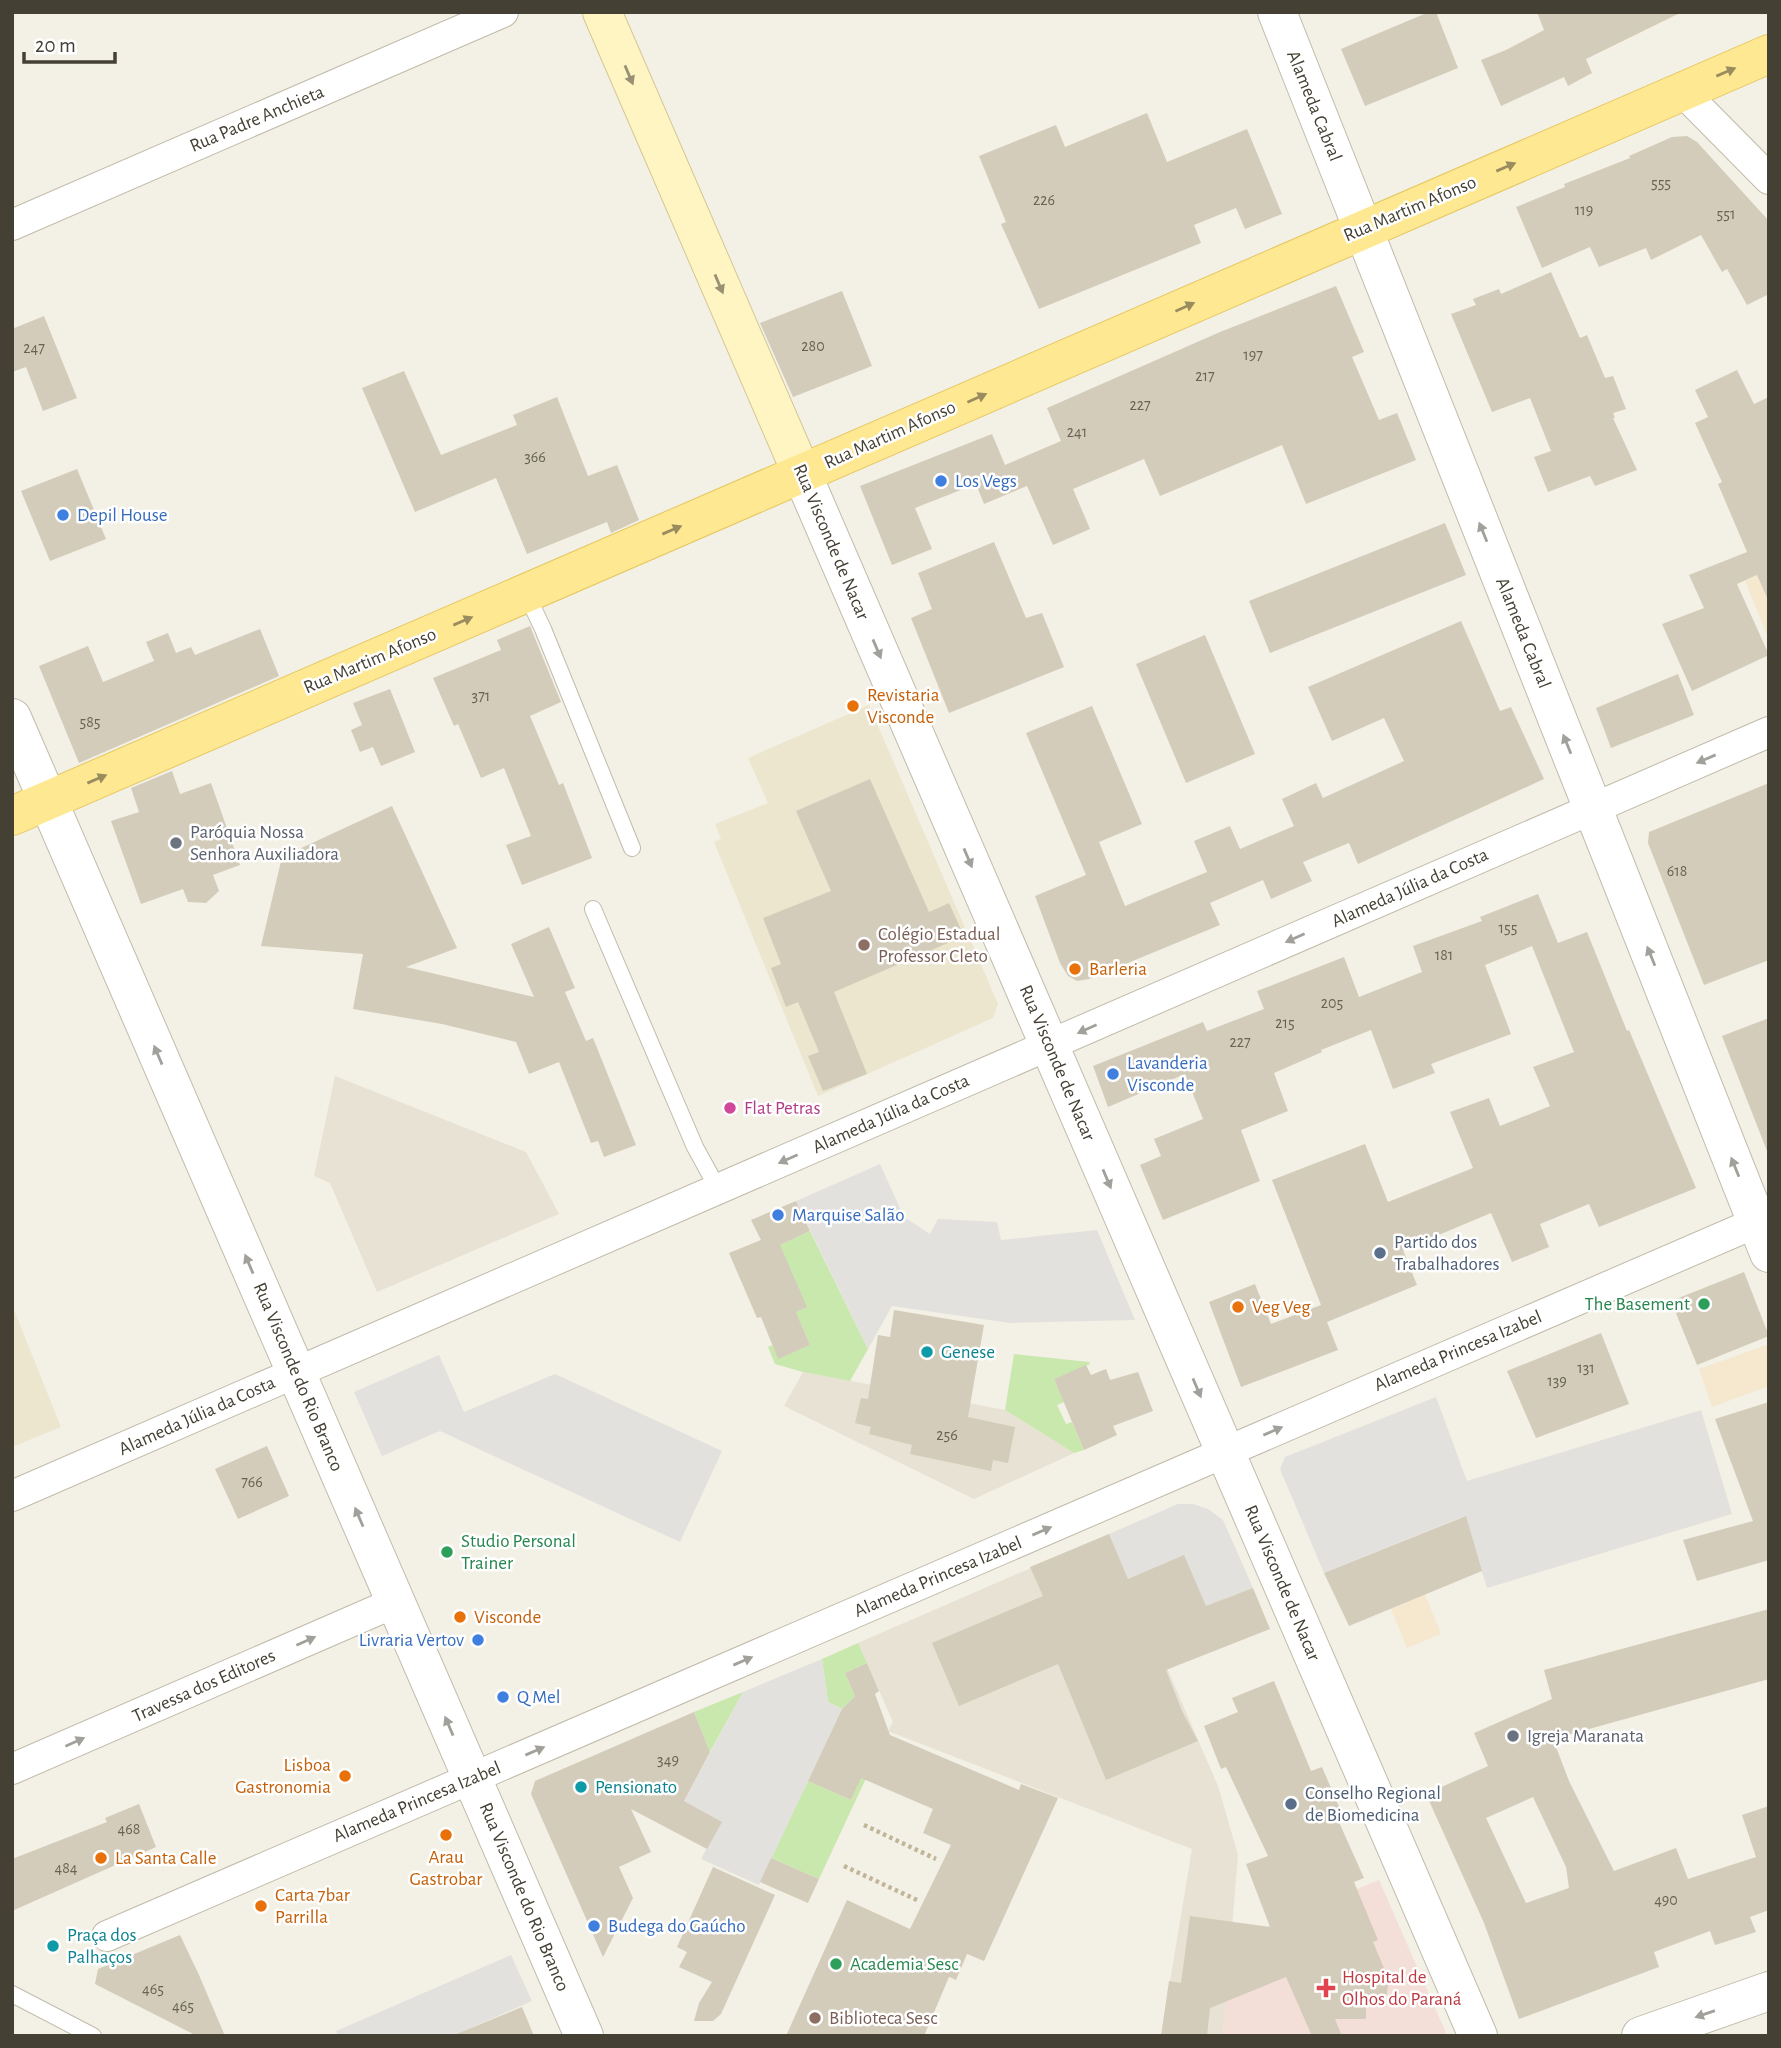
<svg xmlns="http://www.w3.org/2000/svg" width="1781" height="2048" viewBox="0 0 1781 2048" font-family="'Alegreya Sans',sans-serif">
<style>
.residential{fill:#e7e2d3}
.commercial{fill:#f5e8cf}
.education{fill:#ece6ce}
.medical{fill:#f4ded8}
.green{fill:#c9e8ad}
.parking{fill:#e3e1dd}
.building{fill:#d4ccba;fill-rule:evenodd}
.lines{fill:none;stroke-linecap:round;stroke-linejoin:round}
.service-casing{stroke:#c1bbaa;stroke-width:18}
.minor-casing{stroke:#c1bbaa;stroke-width:32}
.tertiary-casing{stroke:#c1bbaa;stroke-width:40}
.secondary-casing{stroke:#d4c794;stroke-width:40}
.primary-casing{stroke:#e5c761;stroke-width:40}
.path{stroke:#c0b598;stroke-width:4.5;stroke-dasharray:3.5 3.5;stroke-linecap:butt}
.service{stroke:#fff;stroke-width:16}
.minor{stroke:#fff;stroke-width:30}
.tertiary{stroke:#fff;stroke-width:38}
.secondary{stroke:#fff5c3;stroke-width:38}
.primary{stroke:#ffe892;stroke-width:38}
.oneway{fill:#998c5e}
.oneway2{fill:#999174}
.oneway3{fill:#a2a09a}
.shop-dot{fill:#3f7fe0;stroke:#fff;stroke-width:2.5}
.food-dot{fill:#e8710a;stroke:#fff;stroke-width:2.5}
.worship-dot{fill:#6b7280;stroke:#fff;stroke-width:2.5}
.education-dot{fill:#8d6e63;stroke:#fff;stroke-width:2.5}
.hotel-dot{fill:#d1479c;stroke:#fff;stroke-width:2.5}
.service-dot{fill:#5c6f8a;stroke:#fff;stroke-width:2.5}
.leisure-dot{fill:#2e9e5b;stroke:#fff;stroke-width:2.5}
.culture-dot{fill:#0f9aa8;stroke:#fff;stroke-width:2.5}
.health-dot{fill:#e0444e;stroke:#fff;stroke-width:2.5}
.labels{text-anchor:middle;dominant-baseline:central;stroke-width:5;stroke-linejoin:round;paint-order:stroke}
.number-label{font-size:16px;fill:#696356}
.street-label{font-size:19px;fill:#454034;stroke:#fff}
.shop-label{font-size:19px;fill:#366cbe;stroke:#fff;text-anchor:start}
.food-label{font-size:19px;fill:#c56008;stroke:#fff;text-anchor:start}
.worship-label{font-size:19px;fill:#5b616d;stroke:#fff;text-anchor:start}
.education-label{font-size:19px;fill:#785e54;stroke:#fff;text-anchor:start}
.hotel-label{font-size:19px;fill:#b23c85;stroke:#fff;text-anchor:start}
.service-label{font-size:19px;fill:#4e5e75;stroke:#fff;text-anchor:start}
.leisure-label{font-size:19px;fill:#27864d;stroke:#fff;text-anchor:start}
.culture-label{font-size:19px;fill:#0d838f;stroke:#fff;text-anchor:start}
.health-label{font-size:19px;fill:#be3a42;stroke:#fff;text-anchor:start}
</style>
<rect width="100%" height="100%" fill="#f3f0e5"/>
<g class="residential">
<path d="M335,1076L526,1152L559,1214L377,1292L330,1183L314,1176Z"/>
<path d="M803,1372L1005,1410L1074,1453L974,1499L784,1406Z"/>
<path d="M1109,1534L1218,1786L1238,1855L1223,2036H1161L1192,1849L888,1731L893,1722L858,1643Z"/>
</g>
<g class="commercial">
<path d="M1769,571V640L1745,581Z"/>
<path d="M1769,1344V1386L1712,1407L1699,1369Z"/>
<path d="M1425,1594L1441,1634L1407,1648L1391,1609Z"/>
</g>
<g class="education">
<path d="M869,705L998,1004L993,1018L818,1096L714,842L721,839L715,824L768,803L748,758Z"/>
<path d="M12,1305L61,1427L12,1447Z"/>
</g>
<path class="medical" d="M1379,1880L1446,2033L1445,2036H1223L1230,1942Z"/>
<g class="green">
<path d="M810,1231L868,1349L850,1381L803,1372L775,1364L768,1347L772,1345L778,1358L810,1345L796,1312L806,1307L771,1249Z"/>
<path d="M1014,1354L1089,1362L1090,1364L1054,1379L1064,1402L1057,1405L1066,1424L1072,1422L1084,1450L1074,1453L1005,1410Z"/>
<path d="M858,1643L867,1663L845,1673L855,1696L842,1709L828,1702L822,1659Z"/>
<path d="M743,1692L710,1752L694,1712Z"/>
<path d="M885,1723L888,1731L819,1879L771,1858L808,1781L851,1800Z"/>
</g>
<g class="parking">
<path d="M880,1164L904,1217L930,1234L938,1219L997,1222L1001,1240L1097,1230L1135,1320L1010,1323L892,1306L868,1349L796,1201Z"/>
<path d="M439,1355L464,1412L555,1374L722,1451L680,1542L440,1431L382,1456L354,1392Z"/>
<path d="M1436,1397L1467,1481L1701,1410L1732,1514L1487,1588L1465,1516L1324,1573L1280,1469L1285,1457Z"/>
<path d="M1178,1504H1193L1208,1509L1223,1520L1253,1588L1149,1629L1109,1534Z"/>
<path d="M822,1659L828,1702L842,1709L759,1885L701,1859L721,1822L684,1801L743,1692Z"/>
<path d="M511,1955L532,2001L452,2036H338L336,2031Z"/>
</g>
<g class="building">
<path d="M1429,12H1436L1458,68L1365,106L1341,49Z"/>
<path d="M1537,12H1682L1586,59L1592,73L1568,86L1564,77L1501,106L1481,60L1506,50L1544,30Z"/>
<path d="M1147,113L1167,162L1247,129L1282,214L1245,229L1236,208L1194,225L1201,243L1039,309L1001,224L1006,222L979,156L1056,125L1065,147Z"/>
<path d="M1687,136L1697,142L1769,221V294L1747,305L1727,269L1722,272L1701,235L1651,260L1646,248L1599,267L1590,247L1542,268L1516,207L1565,187L1564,184L1630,158L1629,156L1672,137Z"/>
<path d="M1551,272L1580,338L1587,335L1605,378L1613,376L1626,409L1613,413L1615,418H1613L1637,470L1595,486L1590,476L1548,492L1534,457L1551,451L1530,398L1492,412L1451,314L1476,305L1473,299L1499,289L1501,294Z"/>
<path d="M1336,286L1364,352L1352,357L1379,420L1397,413L1416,460L1306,504L1282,445L1160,496L1144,459L1073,489L1090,529L1053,545L1027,486L984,504L976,484L915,508L932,549L892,565L860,486L992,434L1005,465L1061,441L1047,408L1220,332Z"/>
<path d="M842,291L872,366L793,397L760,323Z"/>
<path d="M44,316L77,398L43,411L26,367L12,372V329Z"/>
<path d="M1737,370L1754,404L1769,397V602L1757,575L1737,584L1769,655L1692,691L1662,624L1704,608L1689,575L1747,552L1718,484L1722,482L1695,423L1708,417L1695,390Z"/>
<path d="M404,371L441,455L517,425L513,415L557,397L588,476L617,465L639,520L611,533L607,522L527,554L496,478L415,512L362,388Z"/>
<path d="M77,469L106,539L50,561L21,491Z"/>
<path d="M1445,523L1466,575L1270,653L1249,601Z"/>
<path d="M994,542L1026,618L1042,613L1064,667L949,713L911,618L932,609L918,573Z"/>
<path d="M1461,621L1500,711L1511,707L1544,779L1358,864L1349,843L1303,862L1312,881L1271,899L1263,880L1210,903L1220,925L1089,979L1077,981L1068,976L1060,963L1035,896L1086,875L1026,733L1092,706L1142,824L1099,842L1125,906L1207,872L1194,841L1230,826L1240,849L1294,826L1282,799L1316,783L1323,798L1404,761L1384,718L1332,741L1308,687Z"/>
<path d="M530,626L561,702L530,716L559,785L563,783L592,858L522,885L506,845L531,836L504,768L481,778L458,724L454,726L433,678L501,650L497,640Z"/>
<path d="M260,629L279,676L79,763L39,666L88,646L103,682L154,661L146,642L168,633L176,653L191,647L195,655Z"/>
<path d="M1205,635L1255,754L1186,783L1136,664Z"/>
<path d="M1678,674L1694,715L1611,748L1596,708Z"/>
<path d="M390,689L415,752L381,766L373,747L360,752L351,730L362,725L353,703Z"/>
<path d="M172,771L180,794L211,783L240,865L213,875L219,891L206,903L188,902L183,889L141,904L111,821L139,812L131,788Z"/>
<path d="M870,779L929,912L949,903L964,936L834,992L867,1074L823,1091L808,1056L819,1052L798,1002L786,1007L771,968L781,964L763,918L831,891L796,811Z"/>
<path d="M1769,783V960L1704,985L1648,843L1649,832Z"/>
<path d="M392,806L457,948L406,967L534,997L511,944L549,927L575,988L565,992L586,1041L593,1038L636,1145L604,1157L598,1141L591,1143L559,1062L529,1074L516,1042L442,1024L353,1009L363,954L261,946L282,857Z"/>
<path d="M1538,894L1558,943L1587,932L1627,1031L1629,1030L1696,1188L1599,1227L1589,1204L1540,1224L1549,1247L1512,1262L1491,1213L1403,1250L1417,1285L1327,1322L1338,1350L1241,1387L1209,1302L1255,1284L1271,1324L1321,1305L1272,1180L1365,1144L1388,1202L1473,1168L1450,1112L1489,1098L1500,1126L1550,1106L1533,1067L1574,1052L1532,946L1485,965L1511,1034L1431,1064L1435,1073L1393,1089L1371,1030L1321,1050L1322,1052L1274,1073L1288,1111L1241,1130L1260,1181L1163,1220L1140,1165L1161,1156L1154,1139L1203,1119L1185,1074L1108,1107L1093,1066L1203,1022L1207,1031L1264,1009L1257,991L1344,957L1359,997L1422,972L1413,946L1482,921L1480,917Z"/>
<path d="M1769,1018V1150L1767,1151L1722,1036Z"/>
<path d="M796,1201L810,1231L780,1245L807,1307L796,1312L810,1345L778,1359L761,1317L757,1318L729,1253L761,1240L751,1220Z"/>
<path d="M1744,1272L1769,1336L1697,1365L1671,1301Z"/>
<path d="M894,1310L984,1325L968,1417L1015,1427L1008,1463L993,1460L991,1471L910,1454L912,1445L869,1434L871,1427L855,1423L861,1398L868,1399L878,1335L890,1337Z"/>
<path d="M1601,1333L1629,1404L1536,1438L1507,1371Z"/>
<path d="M1086,1365L1091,1375L1106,1369L1110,1380L1138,1372L1153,1411L1113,1426L1117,1435L1084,1450L1054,1379Z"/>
<path d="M1769,1402V1560L1697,1581L1683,1540L1753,1521L1715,1419Z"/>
<path d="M267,1446L289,1496L238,1519L215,1469Z"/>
<path d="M1466,1516L1482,1571L1349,1626L1324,1573Z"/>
<path d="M1109,1534L1128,1579L1184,1555L1206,1606L1253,1588L1270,1629L1166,1670L1182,1711L1198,1741L1106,1780L1058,1664L959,1706L932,1643L1043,1596L1030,1567Z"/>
<path d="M1769,1609V1679L1553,1739L1569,1781L1614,1871L1676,1848L1688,1879L1756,1857L1742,1815L1769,1806V1910L1750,1917L1756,1932L1715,1945L1710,1931L1654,1952L1659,1967L1519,2019L1484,1923L1426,1794L1488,1766L1474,1733L1552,1699L1544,1670ZM1533,1797L1566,1867L1569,1888L1526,1903L1486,1818Z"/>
<path d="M867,1663L879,1691L875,1694L890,1735L1019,1790L1021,1784L1058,1798L984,1961L967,1954L956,1980L949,1977L924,2036H786L847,1900L910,1929L951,1845L923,1833L933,1809L861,1778L851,1800L808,1781L842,1709L855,1696L845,1673Z"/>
<path d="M1274,1681L1311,1771L1322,1767L1340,1809L1334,1811L1364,1878L1354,1882L1378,1940L1373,1942L1389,1980L1386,1998L1366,2005V2019H1335L1342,2036H1312L1286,1977L1210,2008L1207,2036H1161L1169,1981L1181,1983L1190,1916L1270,1927L1246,1864L1268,1856L1226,1767L1221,1769L1204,1726L1238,1712L1232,1698Z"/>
<path d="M694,1712L710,1752L684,1801L722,1822L707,1849L631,1809L651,1852L619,1867L633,1898L603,1957L531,1794L535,1781Z"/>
<path d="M139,1804L156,1847L12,1911V1859L107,1822L105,1818Z"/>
<path d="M771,1858L819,1879L808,1903L760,1882Z"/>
<path d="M713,1867L775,1895L721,2014L713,2021H694L699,2003L712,1982L679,1967L687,1952L677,1947Z"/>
<path d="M180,1935L199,1975L225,2036H197L95,1984L98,1969Z"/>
<path d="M522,2007L534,2036H454V2035Z"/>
</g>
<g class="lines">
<g class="service-casing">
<g id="service">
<path d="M526,593L543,629L632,848"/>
<path d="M593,909L695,1147L718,1189"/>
<path d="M12,1994L93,2036"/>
</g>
</g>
<g class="minor-casing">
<g id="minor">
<path d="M1682,91L1769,179"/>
<path d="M12,225L503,12"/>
<path d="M12,1496L1769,732"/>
<path d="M12,1769L396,1602"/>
<path d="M107,1936L1769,1217"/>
</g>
</g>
<g class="tertiary-casing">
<g id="tertiary">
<path d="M1277,12L1769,1253"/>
<path d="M802,474L1478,2036"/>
<path d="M12,718L584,2036"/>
<path d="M1641,2036L1769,1991"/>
</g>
</g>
<g class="secondary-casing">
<path id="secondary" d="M602,12L802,474"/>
</g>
<g class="primary-casing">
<path id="primary" d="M12,816L1769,54"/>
</g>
<g class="path">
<path d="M864,1825L936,1859"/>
<path d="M844,1866L919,1901"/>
</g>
<use href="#service" class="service"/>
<use href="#minor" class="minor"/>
<use href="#tertiary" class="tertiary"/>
<use href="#secondary" class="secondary"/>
<use href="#primary" class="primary"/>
</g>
<defs><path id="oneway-solid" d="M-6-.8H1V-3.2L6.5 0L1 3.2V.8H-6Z" transform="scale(1.75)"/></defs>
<g class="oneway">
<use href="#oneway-solid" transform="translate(1726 72) rotate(-23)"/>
<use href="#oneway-solid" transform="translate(1506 167) rotate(-23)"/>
<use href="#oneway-solid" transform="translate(1185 307) rotate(-24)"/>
<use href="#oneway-solid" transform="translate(977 398) rotate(-24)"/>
<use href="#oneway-solid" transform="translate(672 530) rotate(-23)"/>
<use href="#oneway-solid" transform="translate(463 621) rotate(-23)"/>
<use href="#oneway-solid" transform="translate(97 779) rotate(-23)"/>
</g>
<g class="oneway2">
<use href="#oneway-solid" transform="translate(629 75) rotate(67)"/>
<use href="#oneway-solid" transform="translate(719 284) rotate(67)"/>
</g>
<g class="oneway3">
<use href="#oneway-solid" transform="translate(1483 532) rotate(-112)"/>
<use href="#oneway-solid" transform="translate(877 649) rotate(67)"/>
<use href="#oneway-solid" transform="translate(1567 744) rotate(-112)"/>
<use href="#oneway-solid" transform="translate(1706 759) rotate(157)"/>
<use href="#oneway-solid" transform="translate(968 858) rotate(67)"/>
<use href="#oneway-solid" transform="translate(1295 938) rotate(156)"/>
<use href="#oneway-solid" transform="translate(1651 956) rotate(-112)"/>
<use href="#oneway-solid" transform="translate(1087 1029) rotate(156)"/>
<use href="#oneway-solid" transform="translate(158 1055) rotate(-113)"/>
<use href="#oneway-solid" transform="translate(788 1159) rotate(156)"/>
<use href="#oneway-solid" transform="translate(1735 1167) rotate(-112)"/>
<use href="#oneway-solid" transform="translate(1107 1179) rotate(67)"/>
<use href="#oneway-solid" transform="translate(249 1264) rotate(-113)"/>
<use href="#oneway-solid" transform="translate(1197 1388) rotate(67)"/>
<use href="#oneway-solid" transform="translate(1273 1431) rotate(-23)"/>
<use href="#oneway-solid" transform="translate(359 1517) rotate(-113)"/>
<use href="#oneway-solid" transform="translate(1042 1531) rotate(-23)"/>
<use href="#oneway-solid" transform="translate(306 1641) rotate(-24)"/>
<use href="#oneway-solid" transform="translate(743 1661) rotate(-23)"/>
<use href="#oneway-solid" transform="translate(449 1726) rotate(-113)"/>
<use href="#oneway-solid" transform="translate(75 1742) rotate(-24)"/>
<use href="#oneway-solid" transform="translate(535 1751) rotate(-23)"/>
<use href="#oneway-solid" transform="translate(1705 2014) rotate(161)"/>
</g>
<g class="shop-dot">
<circle cx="941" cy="481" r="7"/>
<circle cx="63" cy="515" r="7"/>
<circle cx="1113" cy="1074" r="7"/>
<circle cx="778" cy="1215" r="7"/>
<circle cx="478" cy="1640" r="7"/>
<circle cx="503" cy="1697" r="7"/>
<circle cx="594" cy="1926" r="7"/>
</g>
<g class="food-dot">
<circle cx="853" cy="706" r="7"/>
<circle cx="1075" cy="969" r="7"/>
<circle cx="1238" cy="1307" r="7"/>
<circle cx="460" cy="1617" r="7"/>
<circle cx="345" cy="1776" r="7"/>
<circle cx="446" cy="1835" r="7"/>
<circle cx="101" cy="1858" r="7"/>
<circle cx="261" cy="1906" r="7"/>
</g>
<g class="worship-dot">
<circle cx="176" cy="843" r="7"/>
<circle cx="1513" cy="1736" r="7"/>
</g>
<g class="education-dot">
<circle cx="864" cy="945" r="7"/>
<circle cx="815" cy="2018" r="7"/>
</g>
<circle class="hotel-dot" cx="730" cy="1108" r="7"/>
<g class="service-dot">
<circle cx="1380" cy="1253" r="7"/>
<circle cx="1291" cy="1804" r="7"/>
</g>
<g class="leisure-dot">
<circle cx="1704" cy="1304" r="7"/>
<circle cx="447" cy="1552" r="7"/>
<circle cx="836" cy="1964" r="7"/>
</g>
<g class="culture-dot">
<circle cx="927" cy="1352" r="7"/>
<circle cx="581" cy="1787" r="7"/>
<circle cx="53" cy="1946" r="7"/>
</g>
<path class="health-dot" d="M1322.5 1977.5h7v7h7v7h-7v7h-7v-7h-7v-7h7z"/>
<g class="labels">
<g class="number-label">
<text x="1661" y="183">555</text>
<text x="1044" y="200">226</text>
<text x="1584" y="210">119</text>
<text x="1726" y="214">551</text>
<text x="813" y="346">280</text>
<text x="34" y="348">247</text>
<text x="1253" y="355">197</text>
<text x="1205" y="376">217</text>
<text x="1140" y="405">227</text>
<text x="1077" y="432">241</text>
<text x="535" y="457">366</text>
<text x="481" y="696">371</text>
<text x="90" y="722">585</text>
<text x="1677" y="871">618</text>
<text x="1508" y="928">155</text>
<text x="1444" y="955">181</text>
<text x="1332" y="1003">205</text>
<text x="1285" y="1023">215</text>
<text x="1240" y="1042">227</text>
<text x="1586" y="1368">131</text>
<text x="1557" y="1381">139</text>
<text x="947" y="1435">256</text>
<text x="252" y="1482">766</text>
<text x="668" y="1760">349</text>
<text x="129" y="1829">468</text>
<text x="66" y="1868">484</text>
<text x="1666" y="1900">490</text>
<text x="153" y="1989">465</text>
<text x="183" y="2006">465</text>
</g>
<g class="street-label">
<text transform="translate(1314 106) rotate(68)">Alameda Cabral</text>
<text transform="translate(257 119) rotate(-23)">Rua Padre Anchieta</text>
<text transform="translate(1410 209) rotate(-23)">Rua Martim Afonso</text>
<text transform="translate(890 435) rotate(-24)">Rua Martim Afonso</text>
<text transform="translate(831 542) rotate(67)">Rua Visconde de Nacar</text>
<text transform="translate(1523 633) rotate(68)">Alameda Cabral</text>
<text transform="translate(370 661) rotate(-23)">Rua Martim Afonso</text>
<text transform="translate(1410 888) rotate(-24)">Alameda Júlia da Costa</text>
<text transform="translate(1057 1063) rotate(67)">Rua Visconde de Nacar</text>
<text transform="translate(891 1114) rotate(-24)">Alameda Júlia da Costa</text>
<text transform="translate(1458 1351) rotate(-23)">Alameda Princesa Izabel</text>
<text transform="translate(298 1377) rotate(67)">Rua Visconde do Rio Branco</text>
<text transform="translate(197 1416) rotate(-24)">Alameda Júlia da Costa</text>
<text transform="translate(938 1577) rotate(-23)">Alameda Princesa Izabel</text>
<text transform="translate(1282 1583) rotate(67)">Rua Visconde de Nacar</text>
<text transform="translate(204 1686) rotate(-24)">Travessa dos Editores</text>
<text transform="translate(417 1802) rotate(-23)">Alameda Princesa Izabel</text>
<text transform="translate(524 1897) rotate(67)">Rua Visconde do Rio Branco</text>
</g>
<g class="shop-label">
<text x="955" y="481">Los Vegs</text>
<text x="77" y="515">Depil House</text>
<text x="1127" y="1063">Lavanderia<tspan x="1127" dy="22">Visconde</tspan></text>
<text x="792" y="1215">Marquise Salão</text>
<text x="464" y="1640" text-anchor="end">Livraria Vertov</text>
<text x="517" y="1697">Q Mel</text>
<text x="608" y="1926">Budega do Gaúcho</text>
</g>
<g class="food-label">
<text x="867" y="695">Revistaria<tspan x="867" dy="22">Visconde</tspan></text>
<text x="1089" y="969">Barleria</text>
<text x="1252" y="1307">Veg Veg</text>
<text x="474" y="1617">Visconde</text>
<text x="331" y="1765" text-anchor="end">Lisboa<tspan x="331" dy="22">Gastronomia</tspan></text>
<text x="446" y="1857" text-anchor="middle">Arau<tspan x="446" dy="22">Gastrobar</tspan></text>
<text x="115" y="1858">La Santa Calle</text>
<text x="275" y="1895">Carta 7bar<tspan x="275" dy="22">Parrilla</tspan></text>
</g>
<g class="worship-label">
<text x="190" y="832">Paróquia Nossa<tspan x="190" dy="22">Senhora Auxiliadora</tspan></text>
<text x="1527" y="1736">Igreja Maranata</text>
</g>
<g class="education-label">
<text x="878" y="934">Colégio Estadual<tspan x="878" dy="22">Professor Cleto</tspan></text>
<text x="829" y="2018">Biblioteca Sesc</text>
</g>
<g class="hotel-label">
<text x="744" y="1108">Flat Petras</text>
</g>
<g class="service-label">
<text x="1394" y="1242">Partido dos<tspan x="1394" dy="22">Trabalhadores</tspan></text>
<text x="1305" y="1793">Conselho Regional<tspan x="1305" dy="22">de Biomedicina</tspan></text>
</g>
<g class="leisure-label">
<text x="1690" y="1304" text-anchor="end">The Basement</text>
<text x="461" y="1541">Studio Personal<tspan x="461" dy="22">Trainer</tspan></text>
<text x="850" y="1964">Academia Sesc</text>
</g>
<g class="culture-label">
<text x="941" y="1352">Genese</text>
<text x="595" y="1787">Pensionato</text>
<text x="67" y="1935">Praça dos<tspan x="67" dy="22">Palhaços</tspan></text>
</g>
<g class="health-label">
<text x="1342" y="1977">Hospital de<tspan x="1342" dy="22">Olhos do Paraná</tspan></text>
</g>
</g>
<rect width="1781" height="2048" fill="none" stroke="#454034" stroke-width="28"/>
<path d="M24 52v10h91v-10" fill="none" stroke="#454034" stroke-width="3.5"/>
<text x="35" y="52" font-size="21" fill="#454034" stroke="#ffffff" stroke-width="5" paint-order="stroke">20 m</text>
</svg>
